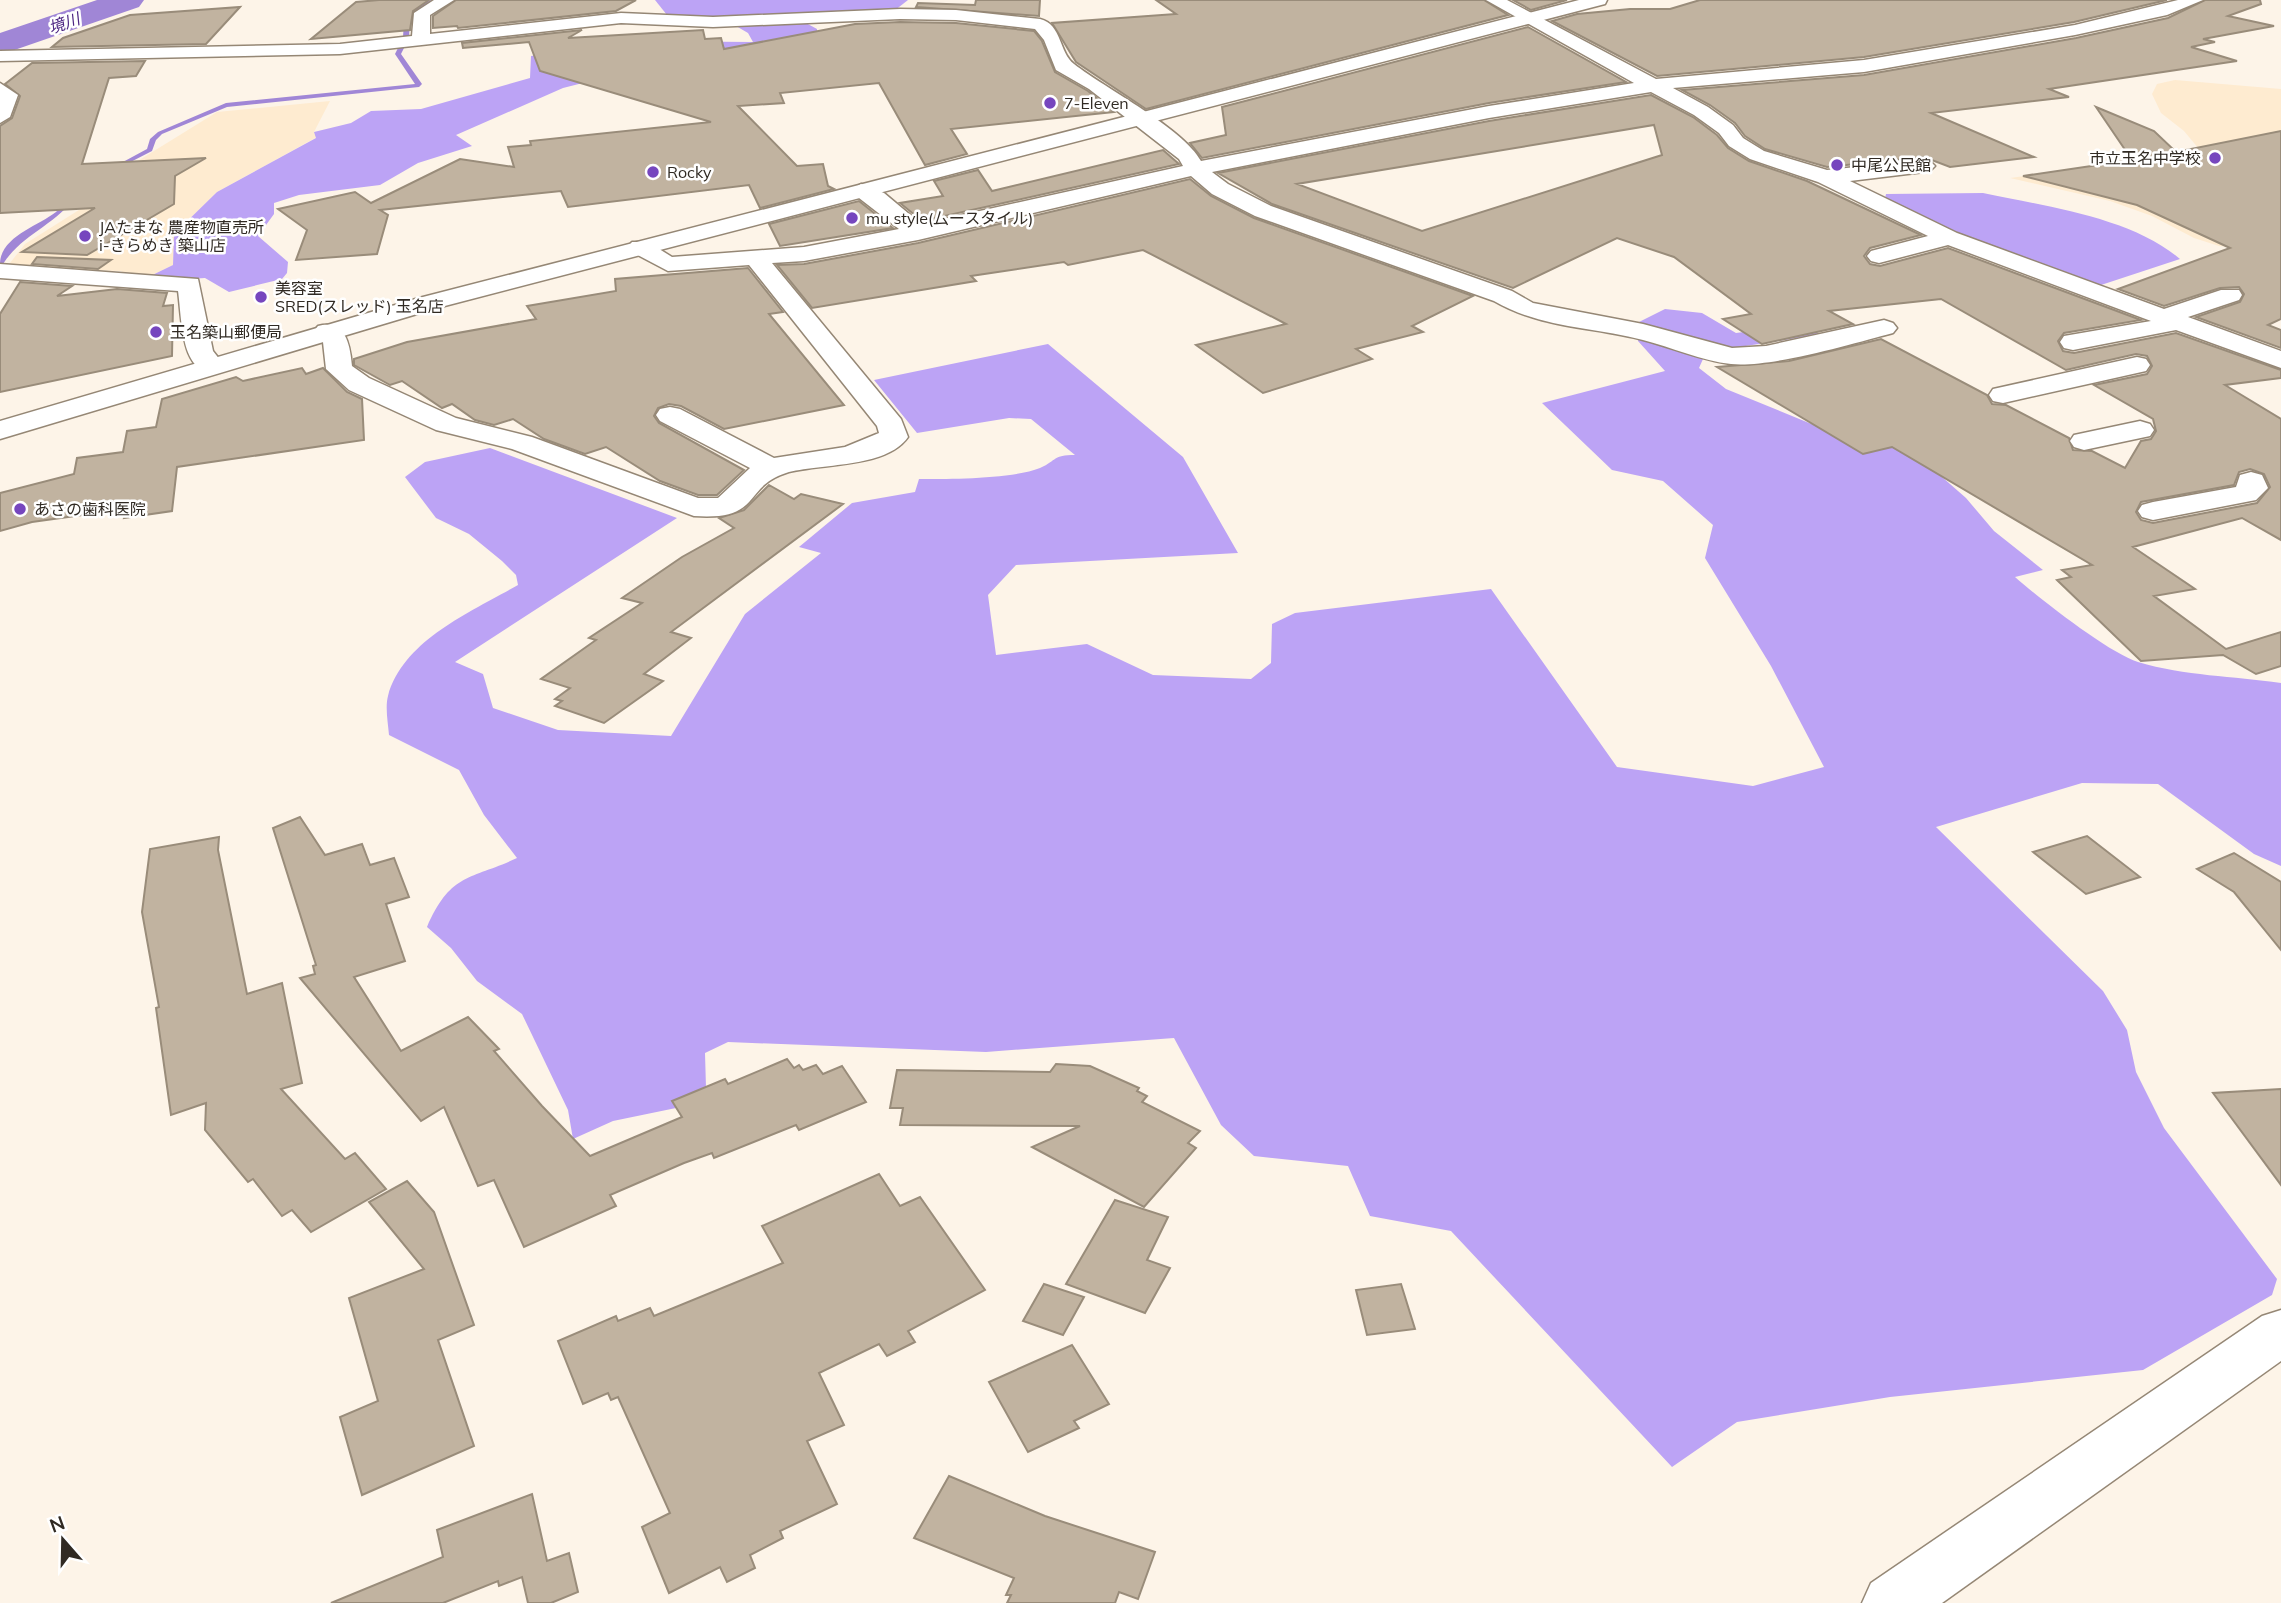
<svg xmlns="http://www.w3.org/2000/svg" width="2281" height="1603" viewBox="0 0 2281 1603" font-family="Mulish,'Noto Sans JP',sans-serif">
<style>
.built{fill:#feebd0}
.forest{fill:#bca3f5}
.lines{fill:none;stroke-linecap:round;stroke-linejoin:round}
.stream{fill:#a086d6;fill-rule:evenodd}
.river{fill:#a086d6;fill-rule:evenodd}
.building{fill:#c1b3a0;stroke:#998c7a;stroke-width:2;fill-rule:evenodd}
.minor-casing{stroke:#958775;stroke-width:3}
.tertiary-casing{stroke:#958775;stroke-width:3}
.minor{fill:#fff;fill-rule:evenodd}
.tertiary{fill:#fff;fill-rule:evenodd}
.poi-dot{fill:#7646be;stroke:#fff;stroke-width:2.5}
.labels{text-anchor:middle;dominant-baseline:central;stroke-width:5;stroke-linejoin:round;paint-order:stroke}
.far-water-label{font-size:16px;font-style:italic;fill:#4c2582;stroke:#fff}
.far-poi-label{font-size:16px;fill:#302a23;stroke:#fff;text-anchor:start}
</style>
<rect width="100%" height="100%" fill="#fdf4e8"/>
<g class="built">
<path d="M2175,80L2281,89V239L2242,248L2219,246L2194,238L2152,216L2110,201L2010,178L2190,153L2199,149L2184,131L2161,113L2152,94L2157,84Z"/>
<path d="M330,101L314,132L317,137L217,192L174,234L173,265L138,282L121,271L6,268L25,244L90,203L99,185L217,112Z"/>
</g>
<g class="forest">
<path d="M655,0H908L894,11L686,19L667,15Z"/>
<path d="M806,23L817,29V36L670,61L563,88L456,135L472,146L418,163L380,185L299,195L274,203V214L258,236L288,262L287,273L282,279L229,292L205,278L138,282L173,265L174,234L217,192L316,138L314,132L351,123L371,111L421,109L530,78L531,56L626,41L753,42L748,33L736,26Z"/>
<path d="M1983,193C2044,206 2131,217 2180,259L2098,286L1951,231L1885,199L1886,194Z"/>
<path d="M1665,309L1702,313L1736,333L1790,326L1823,334L1726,349L1703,359L1699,368L1726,389L1831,432L1897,445L1926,463L1966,498L1994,531L2043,570L2015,577C2040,599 2109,653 2138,662C2185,676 2233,676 2281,683V866L2254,854L2158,784L2082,783L1936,827L2103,991L2127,1030L2136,1072L2164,1128L2277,1279L2272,1295L2143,1370L1890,1397L1737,1422L1672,1467L1451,1231L1370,1216L1348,1166L1254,1156L1221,1125L1174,1038L986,1052L728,1042L705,1053L706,1088L676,1108L613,1121L573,1139L568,1110L522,1014L477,981L451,948L427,927C451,872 470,880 517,858L484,815L459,770L389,735C388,723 385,707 388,696C403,640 471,612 518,585L516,575L502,561L469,534L436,518L405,477L425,462L490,448L677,518L455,662L483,674L493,708L558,730L671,736L745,614L821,553L799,547L852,503L915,492L919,479C950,479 1012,479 1040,468C1058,460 1052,455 1075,455L1031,419L1009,418L917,433L874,380L1048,344L1183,457L1238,553L1016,565L988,595L996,655L1087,644L1153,675L1251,679L1271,663L1272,624L1295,613L1491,589L1617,767L1753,786L1824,767L1771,666L1705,558L1713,525L1663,481L1612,470L1542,403L1665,371L1638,341L1639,322Z"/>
</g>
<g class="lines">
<g class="stream">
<path d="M431,0H438L413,12L410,18L409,38L401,54L422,84L419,87L227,107L162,134L156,140L152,151L115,170L110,169L147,149L150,139L158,132L226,103L415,84L395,54L403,38L404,18L408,11Z"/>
<path d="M71,195L76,196C56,225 22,234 3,264H0C0,237 38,226 56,212C62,207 66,201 71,195Z"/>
</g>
<path class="river" d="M97,0H144L139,7L0,55V33Z"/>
</g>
<g class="building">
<path d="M379,0H429L413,11L410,30L311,39L356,2Z"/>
<path d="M456,0H636L616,11L458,28L457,26L433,28V16Z"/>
<path d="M976,0H1040L1039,16L916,7L918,3L975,5Z"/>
<path d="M1156,0H1484L1508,15L1146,109L1076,62L1052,23L1176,14Z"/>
<path d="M1513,0H1567L1531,10Z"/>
<path d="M1700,0H2167L2074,22L1864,57L1657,76L1552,21L1577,14L1630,9H1670Z"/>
<path d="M2205,0H2260L2261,4L2228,16L2274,26L2203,39L2215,42L2191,47L2237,61L2049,89L2069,97L1931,113L2034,157L1950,167L1924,157L1827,167L1765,149L1745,136L1735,123L1710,105L1682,90L1864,75L2076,38L2168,18Z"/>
<path d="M240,7L206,44L52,47L63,38L130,15Z"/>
<path d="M900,22L956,23L1034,31L1042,41L1055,72L1088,91L1114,112L951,129L967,154L925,165L879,83L780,93L784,103L738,106L797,166L823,164L828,186L834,189L760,208L749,185L568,207L561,191L380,210L388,215L377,254L296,260L307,230L278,209L355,192L371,203L460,159L514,167L508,147L531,145L530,141L711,122L540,71L529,42L463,48L462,43L582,30L568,38L703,30L705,39L721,38L724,49L855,24Z"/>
<path d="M1528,27L1626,82L1489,103L1202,158L1190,143L1226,135L1222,107Z"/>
<path d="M145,61L136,76L109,78L82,164L206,158L175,176L174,204L87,255L22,252L95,208L0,213V126L12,118L20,96L5,84L32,63Z"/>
<path d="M1651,95L1693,117L1717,135L1728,148L1749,161L1807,181L1921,235L1870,248L1864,256L1870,264L1880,266L1948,248L2141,320L2064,333L2058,341L2063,351L2074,353L2176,333L2281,370V378L2225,385L2281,419V540L2242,518L2133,547L2195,589L2154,596L2226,649L2281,632V666L2256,674L2223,655L2141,661L2057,580L2071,577L2062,570L2092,565L1892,447L1863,454L1717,367L1789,361L1881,339L1987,395L1992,404L2006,405L2069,438L2073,450L2092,451L2125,468L2141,441L2151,439L2156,431L2153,419L2094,385L2147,374L2152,366L2147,356L2136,354L2066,370L1941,299L1829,311L1853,324L1762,344L1723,319L1751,314L1674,257L1617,238L1513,288L1272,204L1218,173L1489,121ZM1654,125L1662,155L1422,231L1297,184ZM2250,469L2264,474L2270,487L2257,503L2153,523L2141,520L2136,512L2141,502L2234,485L2239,472Z"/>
<path d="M2096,107L2154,131L2176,152L2281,131V319L2268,325L2281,330V348L2196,317L2240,302L2244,294L2239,287L2220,288L2164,306L2118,289L2230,248L2137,205L2023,176L2132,160Z"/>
<path d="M1163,150L1179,164L922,221L900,203L943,196L934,181L978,170L992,191Z"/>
<path d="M1190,179L1211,196L1254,218L1473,296L1412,326L1423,332L1356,349L1372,359L1263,393L1196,345L1286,324L1143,250L1068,265L1064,262L971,276L976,281L812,308L777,265L804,264L918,243Z"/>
<path d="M859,201L893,228L780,246L769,224Z"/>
<path d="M37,257L111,260L98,269L32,264Z"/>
<path d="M748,268L783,312L769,314L844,405L724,429L681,406L669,404L658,408L654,416L659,423L744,470L717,495H698L660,481L606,447L585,454L544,439L513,419L494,425L475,420L452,404L442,408L402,381L390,385L354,365V359L407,342L536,319L527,306L616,291L615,279Z"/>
<path d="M20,282L72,286L57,296L117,289L167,293L163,306L173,305L172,356L0,392V314Z"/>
<path d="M302,368L306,374L323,368L347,392L362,399L364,440L177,467L172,511L124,518L126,509L32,522L0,531V493L74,474L77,458L123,452L127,431L156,427L162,399L236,377L243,381Z"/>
<path d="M769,485L794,499L801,494L843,504L671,632L691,638L644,674L663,681L604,723L555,706L562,701L555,699L570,688L541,679L596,640L589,638L642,603L622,598L682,557L734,528L719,518L744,510Z"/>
<path d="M300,817L325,855L362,844L370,865L394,858L409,897L386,904L405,961L354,977L401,1051L468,1017L499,1049L494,1051L542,1106L590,1156L682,1117L672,1101L725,1079L728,1084L787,1059L794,1068L799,1065L803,1070L816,1065L823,1074L842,1066L866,1102L799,1130L796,1125L714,1158L712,1153L684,1163L610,1195L616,1206L524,1247L494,1180L478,1186L444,1107L421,1121L300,978L315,974L313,966L316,965L273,828Z"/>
<path d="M2087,836L2140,877L2086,894L2033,852Z"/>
<path d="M219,837L218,850L247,994L282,983L302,1083L281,1089L345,1159L355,1153L386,1189L311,1232L292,1210L282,1216L253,1179L248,1182L205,1130L206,1103L171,1115L156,1008L159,1007L142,912L150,849Z"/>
<path d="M2234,853L2281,882V950L2234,892L2197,869Z"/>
<path d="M1056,1064L1090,1066L1139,1088L1137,1091L1147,1096L1142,1102L1200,1131L1188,1143L1196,1148L1144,1207L1032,1147L1080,1126L900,1125L903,1108H890L897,1070L1050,1072Z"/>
<path d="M2281,1089V1185L2213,1093Z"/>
<path d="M879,1174L900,1206L920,1197L985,1290L908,1331L915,1342L887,1356L879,1344L819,1373L844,1425L807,1441L837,1504L780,1531L783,1538L750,1555L755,1568L727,1582L720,1567L669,1593L642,1527L670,1513L618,1397L611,1400L608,1393L583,1404L558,1341L616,1316L618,1321L650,1308L654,1316L783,1263L762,1226Z"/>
<path d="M407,1181L434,1212L474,1325L438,1340L474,1446L362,1495L340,1417L378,1401L349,1298L424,1269L369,1202Z"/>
<path d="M1115,1200L1168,1217L1147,1260L1170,1268L1145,1313L1066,1284Z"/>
<path d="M1044,1284L1084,1297L1063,1335L1023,1321Z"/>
<path d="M1401,1284L1415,1329L1367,1335L1356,1290Z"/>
<path d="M1072,1345L1109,1404L1074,1421L1079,1428L1028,1452L989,1382Z"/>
<path d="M949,1476L1045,1516L1155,1552L1138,1599L1119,1592L1115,1603H1007L1011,1595H1006L1014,1578L914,1538Z"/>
<path d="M532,1494L547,1561L569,1553L578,1592L551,1603H528L522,1577L499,1586L498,1581L443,1603H331L443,1557L437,1530Z"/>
</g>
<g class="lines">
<g class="minor-casing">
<g id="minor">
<path d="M434,0H454L430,15V34L621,13L713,17L900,9L956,10L1040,19C1062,24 1059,53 1074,64C1106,89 1183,128 1201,161L1489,106L1634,83L1486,0H1507L1656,79L1864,60L2075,25L2178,0H2203L2167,15L2075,35L1864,72L1673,88L1708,107L1733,125L1743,138L1764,151L1827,170L1924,160L1931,162L1935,166L1931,170L1924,172L1850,181L1957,233L2164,309L2221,290H2239L2242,295L2239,300L2188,317L2281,351V368L2176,330L2073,350L2064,348L2060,342L2064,336L2151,321L1948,245L1879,263L1871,261L1867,256L1871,251L1928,236L1818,182L1750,159L1729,146L1719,133L1694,115L1651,92L1489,118L1212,172L1228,184L1271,206L1512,291L1533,303L1643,324L1732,348L1766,346L1884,320L1893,323L1897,328L1893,333C1852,344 1770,368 1731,364C1702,361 1671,347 1643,340C1593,327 1540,328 1494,301L1255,216L1212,194L1191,176L918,240L804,261L772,263L901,419L908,437C886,469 819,463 786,473C742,487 763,521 694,516L512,449L436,430L349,390L326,369L323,342L314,331L318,326C346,319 350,345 352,366L369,378L456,418L532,437L698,498H718L750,468L660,421L656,415L660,409L670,407L680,409L774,458L845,447L879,433L877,426L749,265L668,271L632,252L628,247L632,242H648L672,257L804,247L899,229L850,191L861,184L884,193L921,224L1183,166L1179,159L1089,89L1056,70L1044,40L1035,29L956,20L900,19L713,27L621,23L340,54L0,61V51L340,44L412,36L414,13Z"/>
<path d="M0,83L18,95L10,117L0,123Z"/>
<path d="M0,264L198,279L213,351L224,365L220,371C180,381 182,317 178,291L0,278Z"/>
<path d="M2137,357L2146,359L2150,365L2146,371L2003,403L1993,401L1989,395L1993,389Z"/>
<path d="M2140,421L2150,424L2154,430L2150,436L2084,450L2074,447L2070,441L2074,435Z"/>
<path d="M2251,472L2262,475L2268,488L2256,500L2153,520L2142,517L2138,511L2142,505L2153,502L2236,487L2240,475Z"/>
<path d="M2281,1310V1361L1942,1603H1862L1871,1583L2262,1316Z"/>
</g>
</g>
<g class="tertiary-casing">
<path id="tertiary" d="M1579,0H1607L1605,4L437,308L0,439V421L419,298Z"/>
</g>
<use href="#minor" class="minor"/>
<use href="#tertiary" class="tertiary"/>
</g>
<g class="poi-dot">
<circle cx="1050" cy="103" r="7"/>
<circle cx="2215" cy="158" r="7"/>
<circle cx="1837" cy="165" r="7"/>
<circle cx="653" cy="172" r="7"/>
<circle cx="852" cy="218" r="7"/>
<circle cx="85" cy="236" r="7"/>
<circle cx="261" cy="297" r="7"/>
<circle cx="156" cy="332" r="7"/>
<circle cx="20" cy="509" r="7"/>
</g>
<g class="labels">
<g class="far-water-label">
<text transform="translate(64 23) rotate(-20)">境川</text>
</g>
<g class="far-poi-label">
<text x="1064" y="103">7-Eleven</text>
<text x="2201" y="158" text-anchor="end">市立玉名中学校</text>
<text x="1851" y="165">中尾公民館</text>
<text x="667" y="172">Rocky</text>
<text x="866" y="218">mu style(厶ースタイル)</text>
<text x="99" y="227">JAたまな 農産物直売所<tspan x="99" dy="18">i-きらめき 築山店</tspan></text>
<text x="275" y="288">美容室<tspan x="275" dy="18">SRED(スレッド) 玉名店</tspan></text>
<text x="170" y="332">玉名築山郵便局</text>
<text x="34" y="509">あさの歯科医院</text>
</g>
</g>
<g transform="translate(63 1540) rotate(340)" stroke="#ffffff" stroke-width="5" paint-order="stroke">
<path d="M0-5L12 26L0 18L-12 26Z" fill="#302a23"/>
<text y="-10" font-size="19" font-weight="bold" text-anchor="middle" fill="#302a23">N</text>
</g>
</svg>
